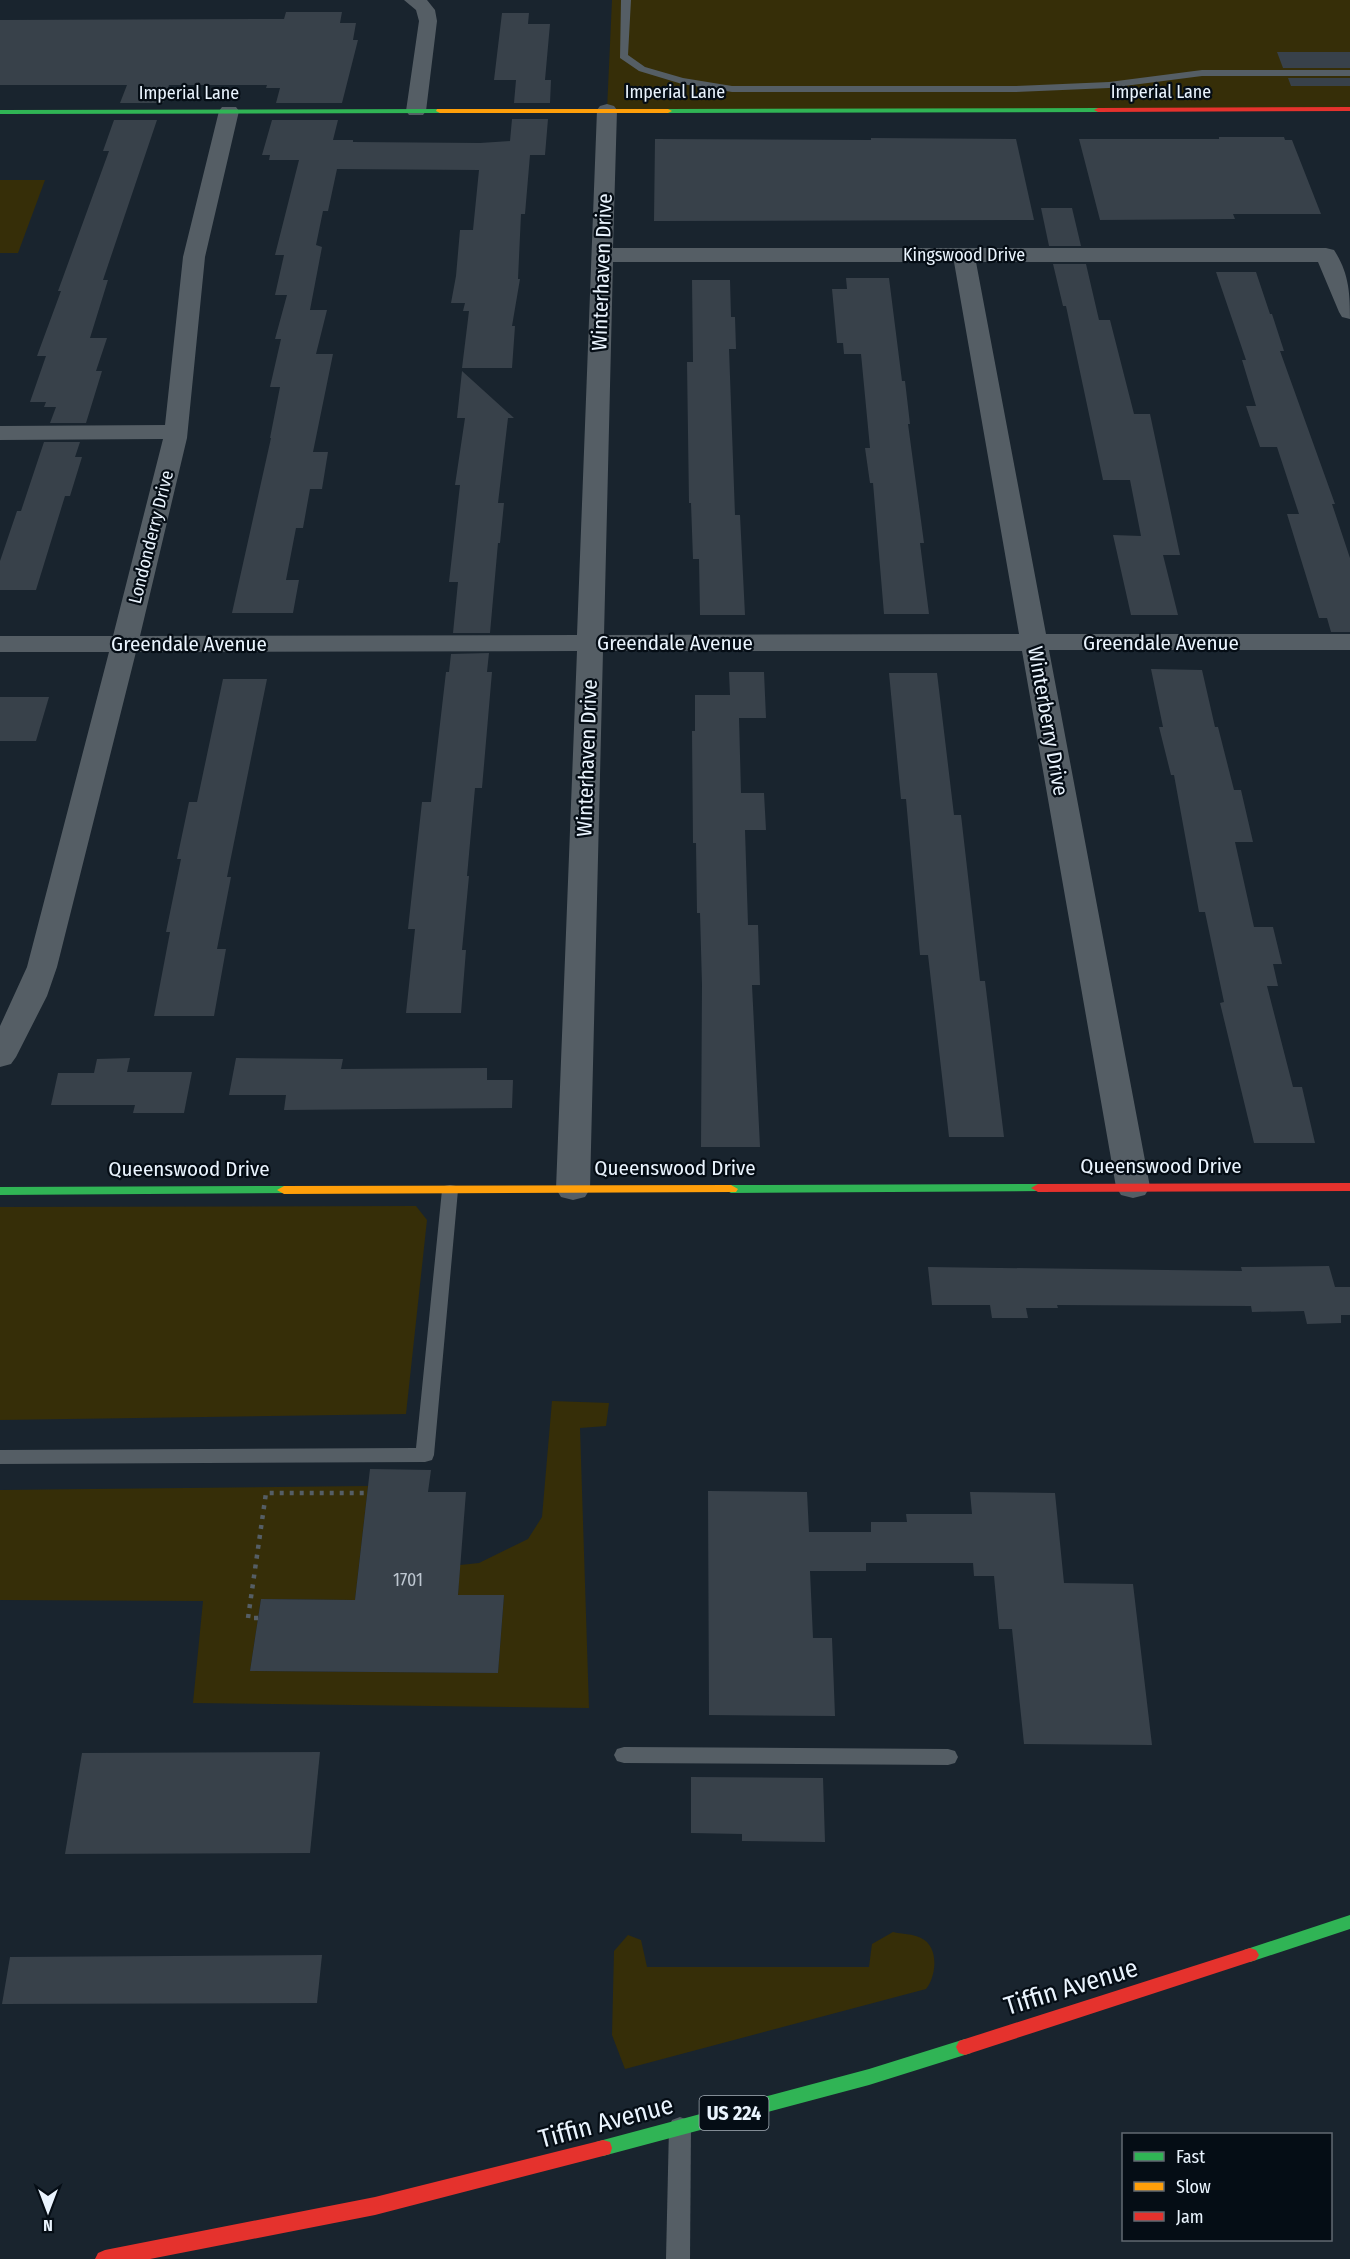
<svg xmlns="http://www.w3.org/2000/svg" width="1350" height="2259" viewBox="0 0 1350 2259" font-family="'Fira Sans Condensed',sans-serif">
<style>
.green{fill:#362e08}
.building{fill:#38414a}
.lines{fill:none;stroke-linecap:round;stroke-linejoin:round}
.path{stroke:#555e65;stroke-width:4.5;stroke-dasharray:4 6;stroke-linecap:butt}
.lane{fill:#555e65;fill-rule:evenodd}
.street{fill:#555e65;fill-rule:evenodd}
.fast{fill:#30b455;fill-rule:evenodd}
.slow{fill:#ff9f0a;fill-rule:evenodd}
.jam{fill:#e5322d;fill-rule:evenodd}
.labels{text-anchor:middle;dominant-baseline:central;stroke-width:4.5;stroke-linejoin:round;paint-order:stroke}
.far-street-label{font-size:18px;fill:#eaf4fe;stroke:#050d15}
.number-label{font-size:18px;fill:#bec7d1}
.shield{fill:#050d15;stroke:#a5afb8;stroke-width:1.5}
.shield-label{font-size:20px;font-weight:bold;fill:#eaf4fe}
.street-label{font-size:21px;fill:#eaf4fe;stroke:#050d15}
.near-street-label{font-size:26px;fill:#eaf4fe;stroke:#050d15}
</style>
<rect width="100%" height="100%" fill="#19242e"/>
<g class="green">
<path d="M612,0H1350V109L607,110Z"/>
<path d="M0,180H45L18,253H0Z"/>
<path d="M416,1206L427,1220L406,1414L0,1420V1207Z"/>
<path d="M552,1401L609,1403L606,1426L580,1428L589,1708L193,1703L203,1601L0,1600V1490L368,1486L355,1600L261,1599L250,1671L498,1673L504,1595H458L460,1565L479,1563L528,1539L542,1517Z"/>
<path d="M893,1932C901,1934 914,1934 921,1938C940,1947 936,1977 926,1989L625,2069L612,2035L614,1951L628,1935L641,1940L647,1967H869L872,1944Z"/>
</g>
<g class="building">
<path d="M286,12H342L340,23H356L353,40H358L342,103H276L280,88H266L267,85H169L163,103H120L127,85H0V20L284,19Z"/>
<path d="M502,13H529L528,24H550L545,80H551L550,103H514L516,80H494Z"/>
<path d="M1277,52H1350V68H1283Z"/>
<path d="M1288,78H1350V86H1291Z"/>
<path d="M512,119H548L545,155H530L525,214H521L518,279H520L512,326H515L512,368H462L469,311H463L465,303H451L456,276L460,230H473L479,170L337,169L328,211H323L316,245L322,247L310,310H327L316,354H333L313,452H328L322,489H310L303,528H296L286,580H299L293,613H232L271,438H270L280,387H270L281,339H275L287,295H275L284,255H275L299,160H269L270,155H262L272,120H338L333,140H353V142L480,143L510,141Z"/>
<path d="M114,120H157L103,280H108L90,338H107L96,371H102L86,423H50L56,407H44L46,402H30L46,356H37L61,291H58L109,151H103Z"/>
<path d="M1219,137H1284L1285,140H1292L1321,214H1233L1235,219L1100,220L1079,139H1219Z"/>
<path d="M871,138L1016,139L1034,220L654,221L655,139L871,140Z"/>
<path d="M1041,208H1072L1081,246H1049Z"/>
<path d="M1053,264H1086L1099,320H1110L1134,414H1150L1180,555H1163L1178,615H1131L1113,535L1141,536L1130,480H1103L1066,306H1063Z"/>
<path d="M1216,272H1256L1270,314H1272L1284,351H1280L1335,504H1332L1350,558V632H1331L1327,618H1319L1287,514H1299L1277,447H1260L1246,406H1256L1242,360H1246Z"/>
<path d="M846,278H889L902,381H905L910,424H908L924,543H920L929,614H884L873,483H870L865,448H870L861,354H844L843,343H837L832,289H847Z"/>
<path d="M692,280H730L731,317H735L736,349H729L735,515H740L745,615H700L699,559H693L691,503H689L687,362H693Z"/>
<path d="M462,371L514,418H508L498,503H504L500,543H498L490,633H453L458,582H449L460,485H455L465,418H457Z"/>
<path d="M44,442H80L75,457H82L70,496H65L36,590H0V561L17,511H21Z"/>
<path d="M489,653L487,672H492L482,788H475L467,876H469L462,950H466L461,1013H406L415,929H408L422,802H431L446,672H449L451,654Z"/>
<path d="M1151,669L1202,670L1215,727H1218L1234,790H1241L1253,842H1235L1254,927H1273L1282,964H1273L1278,986H1267L1293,1087H1302L1315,1143H1254L1220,1003L1224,1002L1205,912H1199L1174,775H1171L1159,727H1163Z"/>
<path d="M729,672H764L766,718H739L741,793H764L766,830H745L748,925H758L760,985H752L760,1147H701L702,985L700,913H697L696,843H693L692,731H695V695H730Z"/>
<path d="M889,673H937L954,815H961L980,981H985L1004,1137H949L928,955H920L906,799H901Z"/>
<path d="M223,679H267L227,877H231L217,949H226L214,1016H154L170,932H166L181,859H177L189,802H197Z"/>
<path d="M0,697H49L36,741H0Z"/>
<path d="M130,1058L127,1072H192L184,1113H133L135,1105H51L58,1073H94L97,1059Z"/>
<path d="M236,1058L343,1059L341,1069L487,1068V1080H513L512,1108L284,1110L286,1095H229Z"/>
<path d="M1329,1266L1335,1287H1350V1315H1341V1323L1307,1324L1304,1311L1252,1312L1251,1306L1057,1305L1058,1308H1026L1028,1318H992L990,1305H932L928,1267L1242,1271L1241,1267Z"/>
<path d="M370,1469L431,1470L428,1492H466L458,1595H504L498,1673L250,1671L261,1599L355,1600Z"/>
<path d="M708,1491L807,1492L809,1532H871V1522H907L906,1514H972L970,1492L1055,1493L1064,1583L1133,1584L1152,1745L1024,1744L1012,1629H999L994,1576H974L973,1563H866V1571H810L813,1638H832L835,1716L709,1715Z"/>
<path d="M320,1752L310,1853L65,1854L82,1753Z"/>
<path d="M691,1777L823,1778L825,1842L742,1841V1834L691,1833Z"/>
<path d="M322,1955L317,2003L2,2004L10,1957Z"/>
</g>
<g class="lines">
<path class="path" d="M258,1618H248L266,1493H367"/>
<g class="lane">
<path d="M621,0H631L628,55L645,67L683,78L732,86H1016L1109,82L1202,70H1350V76H1202L1109,88L1016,92H732L682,84L639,71L620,58Z"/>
<path d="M450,1185L456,1186L458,1190L434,1455L432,1460L425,1462L0,1464V1450L416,1448L442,1190L444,1186Z"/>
<path d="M624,1747L948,1749L955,1751L958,1757L955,1763L948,1765L624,1763L617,1761L614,1755L617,1749Z"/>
<path d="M680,2117L688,2120L691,2127L690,2259H666L669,2127L672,2120Z"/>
</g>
<g class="street">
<path d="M404,0H427L435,10L437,21L426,111L423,115H409L406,111L419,21L416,10Z"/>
<path d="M607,104L614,106L617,110L613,248H1326L1334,250C1349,273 1350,293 1350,319L1342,317L1339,312L1318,262H976L1046,634H1350V650H1049L1150,1187L1145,1195L1133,1198L1121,1195L1116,1187L1022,651H603L590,1189L585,1197L573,1200L561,1197L556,1189L577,651L136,652L57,967L47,996L16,1057L11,1064L0,1067V1026L27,967L109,652H0V636H113L163,439L0,440V426L165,425L183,257L219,111L222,107H236L239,111L205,257L187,438L140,636L577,635L597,110L600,106ZM613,262H954L1019,634L604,635Z"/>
</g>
<g class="fast">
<path d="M1098,108H1101V112L668,113L664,111L668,109Z"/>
<path d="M443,109L444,111L440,113L0,114V110Z"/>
<path d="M1038,1184L1045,1188L1043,1191L731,1193L724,1189L731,1185Z"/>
<path d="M284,1186L291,1190L289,1193L0,1195V1187Z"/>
<path d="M1350,1915V1929L1250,1962L1244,1960L1241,1955L1244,1950Z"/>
<path d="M965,2039L971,2041L974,2047L971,2053L869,2085L603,2156L596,2154L594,2148L596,2142L603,2140L869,2069Z"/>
</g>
<g class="slow">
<path d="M437,109H668L672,111L668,113H440L436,111Z"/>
<path d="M731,1185L738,1189L736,1192L284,1194L277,1190L284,1186Z"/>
</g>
<g class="jam">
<path d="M1350,107V111L1098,112L1094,110L1098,108Z"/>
<path d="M1350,1183V1191L1038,1192L1031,1188L1038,1184Z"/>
<path d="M1250,1948L1256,1950L1259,1955L1256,1960L965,2055L959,2053L956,2047L959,2041L965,2039Z"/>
<path d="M603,2140L610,2142L612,2148L610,2154L603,2156L375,2215L150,2259H95L98,2253L105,2250L375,2197Z"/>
</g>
</g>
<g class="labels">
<g class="far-street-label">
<text x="675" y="92">Imperial Lane</text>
<text x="1161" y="92">Imperial Lane</text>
<text x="189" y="93">Imperial Lane</text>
<text x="964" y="255">Kingswood Drive</text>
<text transform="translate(151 537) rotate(-76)">Londonderry Drive</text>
</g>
<g class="number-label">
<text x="408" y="1580">1701</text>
</g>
<rect class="shield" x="699.5" y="2096" width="69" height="34" rx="4.5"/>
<g class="shield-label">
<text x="734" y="2113">US 224</text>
</g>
<g class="street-label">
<text transform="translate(602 272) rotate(-88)">Winterhaven Drive</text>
<text x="675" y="643">Greendale Avenue</text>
<text x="1161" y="643">Greendale Avenue</text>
<text x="189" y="644">Greendale Avenue</text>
<text transform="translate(1048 721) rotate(80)">Winterberry Drive</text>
<text transform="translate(587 758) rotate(-88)">Winterhaven Drive</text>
<text x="1161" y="1166">Queenswood Drive</text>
<text x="675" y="1168">Queenswood Drive</text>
<text x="189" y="1169">Queenswood Drive</text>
</g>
<g class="near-street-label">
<text transform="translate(1071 1987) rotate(-17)">Tiffin Avenue</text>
<text transform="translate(606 2122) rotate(-15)">Tiffin Avenue</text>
</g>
</g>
<rect x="1122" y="2133" width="210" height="108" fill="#050d15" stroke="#616972" stroke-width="1.5"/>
<rect x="1134" y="2152" width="30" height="9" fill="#30b455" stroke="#616972" stroke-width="1.5"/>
<text x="1176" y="2163" font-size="18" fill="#eaf4fe">Fast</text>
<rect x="1134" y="2182" width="30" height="9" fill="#ff9f0a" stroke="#616972" stroke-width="1.5"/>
<text x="1176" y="2193" font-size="18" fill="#eaf4fe">Slow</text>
<rect x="1134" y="2212" width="30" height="9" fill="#e5322d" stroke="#616972" stroke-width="1.5"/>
<text x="1176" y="2223" font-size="18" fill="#eaf4fe">Jam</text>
<g transform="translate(48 2211) rotate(180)" stroke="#050d15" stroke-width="4.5" paint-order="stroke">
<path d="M0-4.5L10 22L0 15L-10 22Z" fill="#eaf4fe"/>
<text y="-9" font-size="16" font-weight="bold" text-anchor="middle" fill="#eaf4fe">N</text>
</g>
</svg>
